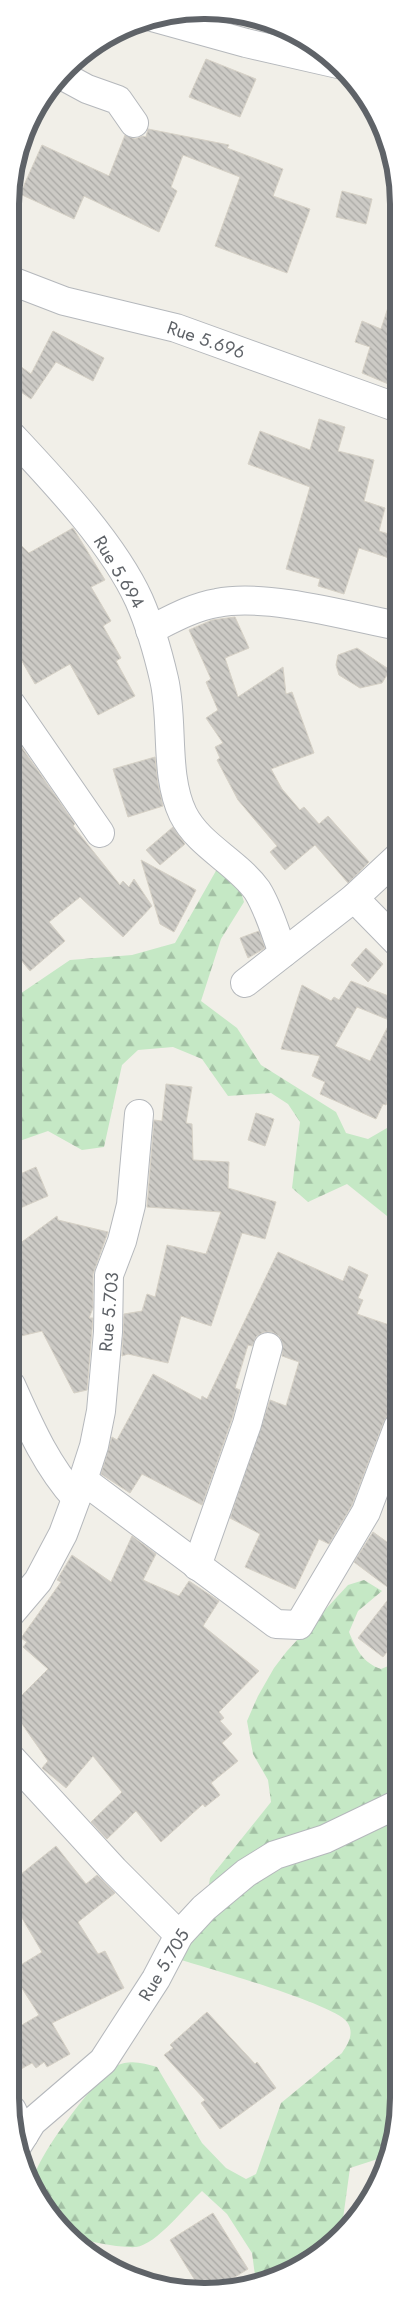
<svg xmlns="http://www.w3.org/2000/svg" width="409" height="2302" viewBox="0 0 409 2302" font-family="Jost,sans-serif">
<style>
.forest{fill:url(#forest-firs)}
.building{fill:url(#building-back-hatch);stroke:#d6d1c6}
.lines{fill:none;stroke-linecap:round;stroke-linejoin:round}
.minor-casing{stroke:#b5b8bc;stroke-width:30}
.minor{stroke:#fff;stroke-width:28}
.labels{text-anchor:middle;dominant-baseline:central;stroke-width:5;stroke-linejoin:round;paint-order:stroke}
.street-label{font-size:18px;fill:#5f6368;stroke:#fff}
.rim{fill:none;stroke:#5f6368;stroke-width:6}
</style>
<defs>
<pattern id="forest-firs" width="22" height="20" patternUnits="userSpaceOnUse" patternTransform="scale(1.25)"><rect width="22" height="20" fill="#c5e8c5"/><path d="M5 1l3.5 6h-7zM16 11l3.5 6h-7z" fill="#a3c0a4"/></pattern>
<pattern id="building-back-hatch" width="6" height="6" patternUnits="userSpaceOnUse" patternTransform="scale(1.25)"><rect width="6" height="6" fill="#cccac5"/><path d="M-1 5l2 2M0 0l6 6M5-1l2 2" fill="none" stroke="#a9a8a4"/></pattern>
</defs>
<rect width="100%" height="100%" fill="#f1efe8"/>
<g class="forest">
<path d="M217,869L237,879L244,902L221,939L201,1001L237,1028L261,1065L336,1112L346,1133L368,1139L387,1128L398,1113L397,1224L347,1184L308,1202L292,1188L300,1122L288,1104L271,1093L228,1096L202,1059L173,1047L138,1050L122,1065L104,1147L82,1150L48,1131L11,1144V1000L70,960L132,955L175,943Z"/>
<path d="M364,1580L382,1591L358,1611L349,1632C356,1649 363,1663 381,1669L398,1662L397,2123L387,2156L350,2168L341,2233L333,2244L267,2282L256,2283L252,2253L227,2214L202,2191C187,2205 156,2245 136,2247C127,2248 99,2244 90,2241C73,2235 32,2199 34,2179C35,2159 98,2075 116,2066C130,2059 143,2063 157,2067L202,2143L226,2168L246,2179L256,2174L281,2103L342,2053C348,2044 355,2033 347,2022C334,2004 207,1968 178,1959L205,1910L210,1878L271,1802L268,1780L253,1754L247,1721L258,1696L274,1668L287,1651L348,1585Z"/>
</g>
<g class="building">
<path d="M206,59L256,79L240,117L189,97Z"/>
<path d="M148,129L229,145L227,148L283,169L273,196L310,209L287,273L215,246L240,177L183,155L171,187L177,191L159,232L84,196L74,219L20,194L42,145L109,176L125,135L135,139L143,136L146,137Z"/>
<path d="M342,191L372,199L366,224L336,217Z"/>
<path d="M395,286L398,287V388L362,373L370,347L355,342L362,321L381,329Z"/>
<path d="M53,331L104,358L93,381L56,362L31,399L11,385V378L20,366L31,374Z"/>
<path d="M319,419L345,427L338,451L374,460L364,501L385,508L379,531L398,537V561L359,548L344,594L318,586L320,579L286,569L310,487L248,464L260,431L310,450Z"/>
<path d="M73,528L105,580L91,587L111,621L103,626L121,658L116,661L135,696L98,715L70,664L35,684L19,656L11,661V535L29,553Z"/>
<path d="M235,617L249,648L225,658L238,697L283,667L286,694L292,692L314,753L271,769L282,789L300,810L304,807L319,824L328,816L369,862L348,883L315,845L285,870L270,852L277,846L238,800L217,760L220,758L215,747L223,743L206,718L218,710L206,682L211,679L189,630L212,620Z"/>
<path d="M357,648L390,670L382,683L360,688L339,675L336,665L338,655Z"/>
<path d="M11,732L75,824L73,826L120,885L123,881L129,887L134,879L152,906L123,937L80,897L49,922L65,941L30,971L16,954L18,952L11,941Z"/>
<path d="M155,757L158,784L163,806L128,817L113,769Z"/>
<path d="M173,827L185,844L160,865L146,850Z"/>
<path d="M141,860L196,890L174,932L160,924Z"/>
<path d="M259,931L265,948L248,958L240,938Z"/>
<path d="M366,948L383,964L368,982L351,965Z"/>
<path d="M351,981L396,999L389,1020L357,1007L335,1046L370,1061L398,1007V1070L386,1105L383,1104L376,1119L320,1094L325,1082L312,1076L320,1056L281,1049L302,985L331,1001L334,997L339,1000Z"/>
<path d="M166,1084L192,1087L186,1123L192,1124L193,1160L229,1162L228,1188L276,1202L265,1239L242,1233L211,1326L181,1316L168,1363L128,1354L122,1356L124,1314L142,1311L147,1294L155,1297L167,1245L206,1254L221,1212L147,1207L154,1120L162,1121Z"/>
<path d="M256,1113L274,1119L265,1146L248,1140Z"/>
<path d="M36,1167L48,1196L11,1212V1178Z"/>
<path d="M57,1216L58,1220L108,1232L93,1274V1308L89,1318H93L87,1390L74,1393L42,1331L21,1336L11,1298V1250Z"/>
<path d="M278,1252L343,1281L349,1266L368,1275L358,1298L363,1300L357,1314L398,1328V1412L388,1415L384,1421L352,1505L329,1544L319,1539L295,1589L245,1567L260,1534L230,1518L270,1400L286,1406L299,1362L282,1356L283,1344L279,1336L272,1332H264L257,1336L252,1346L248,1345L235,1388L240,1390L232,1419L202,1505L142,1474L130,1493L101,1474L112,1437L117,1440L153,1374L201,1400L202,1396L207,1399Z"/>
<path d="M373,1532L398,1550V1638L383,1657L358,1638L394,1592L354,1562Z"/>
<path d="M132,1536L156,1554L143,1580L179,1596L189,1581L219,1601L203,1626L259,1671L219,1712L224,1718L220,1721L232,1734L222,1743L238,1761L211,1783L220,1795L205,1807L203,1804L161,1842L136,1811L107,1839L91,1822L122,1792L93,1756L66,1788L42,1768L48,1761L10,1707L48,1669L23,1647L27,1642L21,1638L61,1582L57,1580L72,1555L111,1582Z"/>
<path d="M56,1846L86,1884L97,1875L115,1893L78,1922L98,1954L105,1951L124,1988L52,2023L70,2054L47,2067L44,2062L36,2068L32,2063L10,2075V2032L39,2015L11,1971L42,1952L19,1913L10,1919V1883Z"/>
<path d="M207,2012L255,2064L257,2062L276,2088L220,2129L201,2103L205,2100L164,2055L173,2048L170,2045Z"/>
<path d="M213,2213L248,2269L230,2280L234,2286L201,2290L170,2240Z"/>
</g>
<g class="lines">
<g class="minor-casing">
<g id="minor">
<path d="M152,17L246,43L338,64"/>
<path d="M63,76L87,89L118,100L134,123"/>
<path d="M12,281L64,301L176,328L398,408"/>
<path d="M11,435C54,481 113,543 139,600C150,625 158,653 164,679C174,721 164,775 183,814C199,846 236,861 257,890C269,909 275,932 283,953"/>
<path d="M150,630C172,619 193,607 217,603C266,593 348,616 398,626"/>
<path d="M11,704L100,833"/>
<path d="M354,898L398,943"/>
<path d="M245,983L354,898L398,857"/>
<path d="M11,1385C29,1425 46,1465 76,1498"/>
<path d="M83,1480L94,1446L101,1411L108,1332L109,1275L122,1241L131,1205L139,1114"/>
<path d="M197,1566L247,1424L268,1347"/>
<path d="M10,1614L38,1581L63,1534L83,1480L276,1624L299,1625L366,1512L398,1427"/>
<path d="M10,1757L114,1870L179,1935"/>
<path d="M12,2110L24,2135"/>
<path d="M19,2143L32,2122L103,2061L156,1979L179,1935L204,1908L246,1873L275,1855L325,1839L398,1804"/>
</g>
</g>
<use href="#minor" class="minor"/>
</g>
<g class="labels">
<g class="street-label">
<text transform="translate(206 340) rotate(19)">Rue 5.696</text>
<text transform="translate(119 572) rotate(59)">Rue 5.694</text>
<text transform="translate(109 1312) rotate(-85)">Rue 5.703</text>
<text transform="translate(164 1965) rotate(-59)">Rue 5.705</text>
</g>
</g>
<path d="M0 0H409V2302H0ZM204 19H205A185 185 0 0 1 390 204V2098A185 185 0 0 1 205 2283H204A185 185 0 0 1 19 2098V204A185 185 0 0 1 204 19Z" fill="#fff" fill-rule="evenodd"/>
<path class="rim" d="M204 19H205A185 185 0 0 1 390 204V2098A185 185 0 0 1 205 2283H204A185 185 0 0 1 19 2098V204A185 185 0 0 1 204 19Z"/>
</svg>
